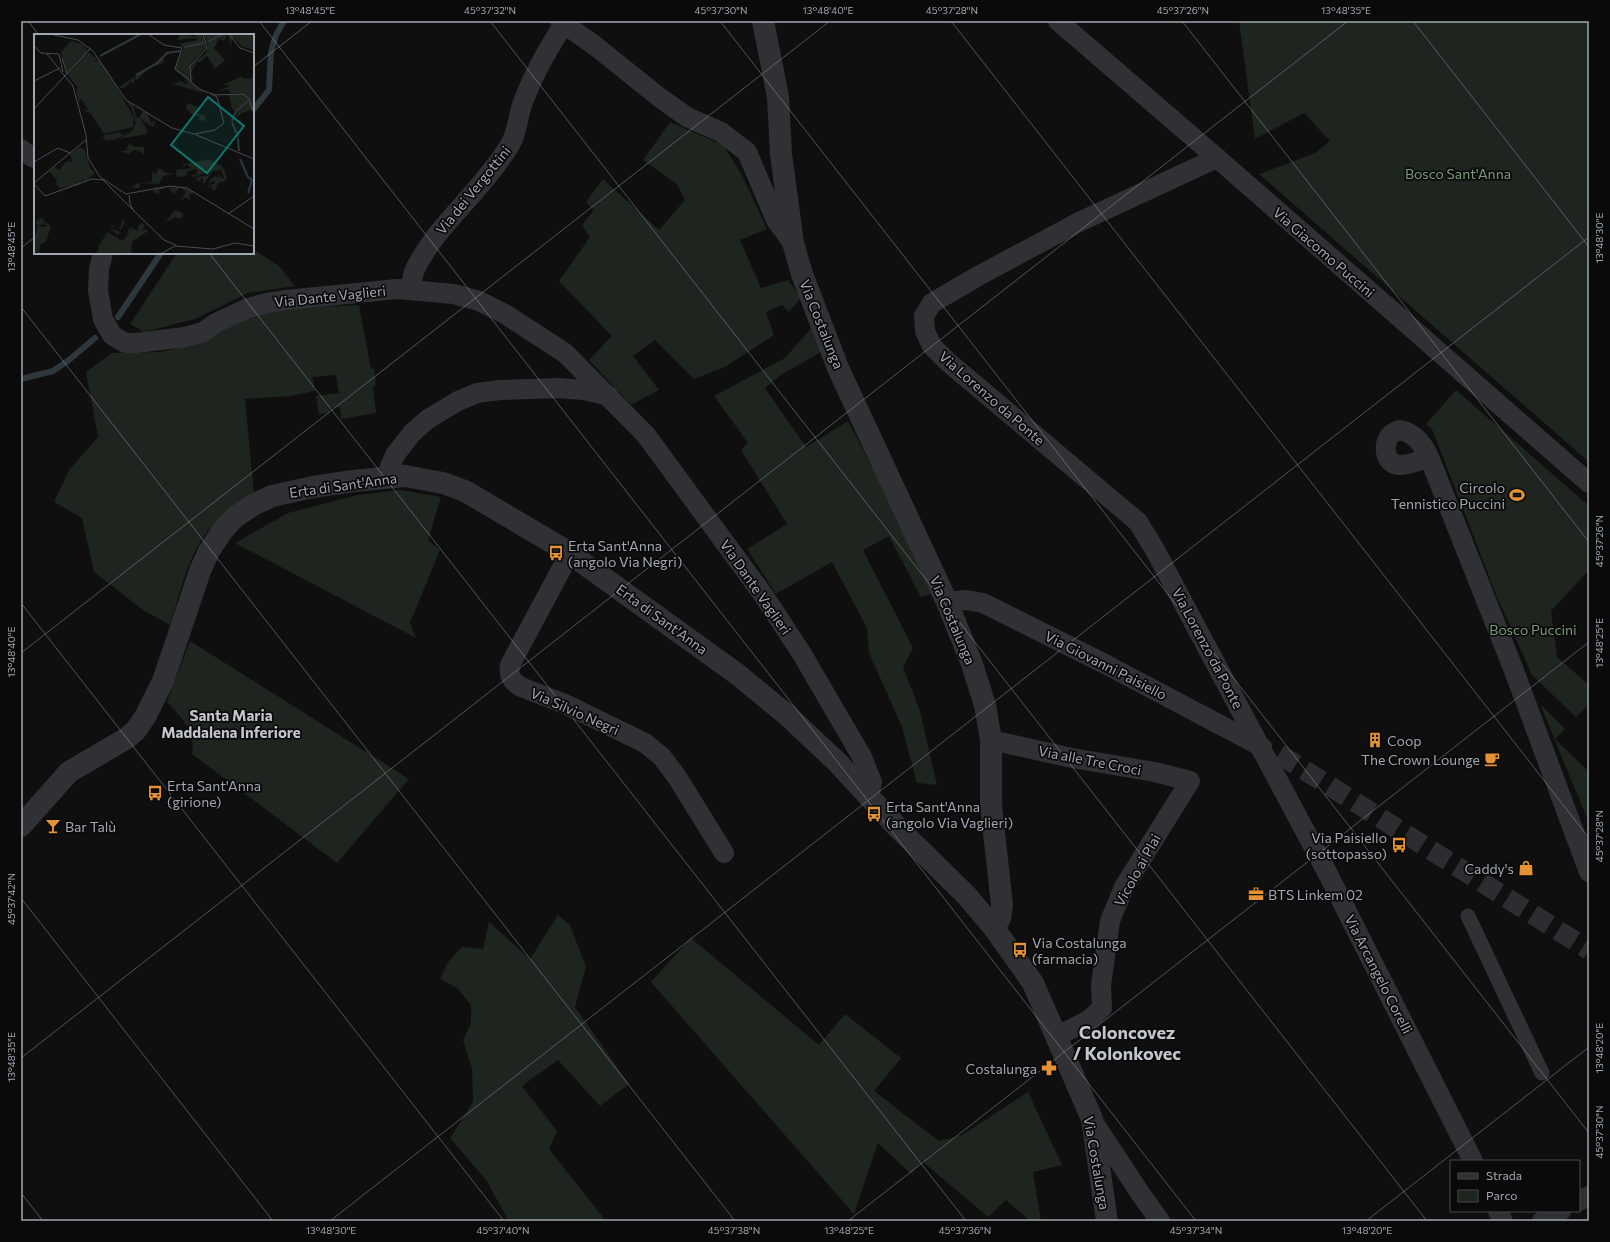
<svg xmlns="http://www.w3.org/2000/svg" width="1610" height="1242" viewBox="0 0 1610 1242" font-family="Commissioner,sans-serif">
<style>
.green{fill:#1e241e}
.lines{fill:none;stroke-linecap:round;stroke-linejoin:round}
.stream{stroke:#2d373c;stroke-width:6}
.minor-tunnel{stroke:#2c2d30;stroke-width:20;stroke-dasharray:20 10;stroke-linecap:butt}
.pedestrian{stroke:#303135;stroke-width:15}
.minor{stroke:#303135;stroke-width:20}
.tertiary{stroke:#303135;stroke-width:22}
.ticks{fill:none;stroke:#a1a7b0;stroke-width:1;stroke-opacity:0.45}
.labels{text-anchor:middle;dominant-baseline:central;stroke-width:3.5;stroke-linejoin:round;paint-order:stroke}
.park-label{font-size:14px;fill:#7b9a79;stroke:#0a0a0b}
.street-label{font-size:14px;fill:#a1a7b0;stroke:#0a0a0b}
.poi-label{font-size:14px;fill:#a1a7b0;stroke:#0a0a0b;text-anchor:start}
.neighbourhood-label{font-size:15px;font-weight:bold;fill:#c1c6cc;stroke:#0a0a0b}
.district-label{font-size:18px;font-weight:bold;fill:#c1c6cc;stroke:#0a0a0b}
.inset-river{fill:none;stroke:#2d373c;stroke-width:2}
.inset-road{fill:none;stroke:#494c50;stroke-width:1}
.view{fill:#0f766e;fill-opacity:0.15;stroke:#0f766e;stroke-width:2}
.inset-edge{fill:none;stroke:#a1a7b0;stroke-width:2}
.neatline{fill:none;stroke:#a1a7b0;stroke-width:1.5}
.ticks-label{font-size:10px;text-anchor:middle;fill:#a1a7b0}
</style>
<rect width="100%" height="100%" fill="#0f0f10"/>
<g class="green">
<path d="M1239,21H1589V462L1259,174L1315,153L1330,141L1304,113L1255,139Z"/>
<path d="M670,122L723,145L742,175L767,229L740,240L761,288L788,280L801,298L789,312L782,305L766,312L774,335L725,367L694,379L655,340L633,356L659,390L631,405L589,360L612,336L559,281L590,237L582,225L594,210L586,202L603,179L659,230L685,200L677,184L643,160Z"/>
<path d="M253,249L279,266L295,286L248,293L195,319L144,332L130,324L177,253H253Z"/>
<path d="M359,305L371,369L374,368L376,385L373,386L376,413L341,419L340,407L330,408L329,413L319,414L316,396L339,393L336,375L312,377L315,391L291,396L245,399L254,493C238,504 222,515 209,530C187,556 180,594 170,625L143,610L94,572L82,518L54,502L69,470L98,437L86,372L112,353L161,352L204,341L250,316L294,308Z"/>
<path d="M814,325L821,352L781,375L765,388L806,447L848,421L892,505L931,594L921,597L889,536L863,550L913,648L903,667L920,711L937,785L917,783L902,727L869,653L867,628L832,562L776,594L747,549L787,524L741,450L748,443L714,396L785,358Z"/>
<path d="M1456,390L1589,506V570L1551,611L1557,657L1589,685V710L1586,707L1576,717L1532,675L1497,597L1432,429L1426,424Z"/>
<path d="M400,490L441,497L428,540L440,550L410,623L416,638L235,543L288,513L357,495Z"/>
<path d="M190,641L409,779L337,863L192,754C196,730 182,719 167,702Z"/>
<path d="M1540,704L1565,729L1555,739L1589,772V823Z"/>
<path d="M558,915L570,925L586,967L575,1007L629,1084L600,1106L558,1060L522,1086L557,1131L549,1149L606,1221H509L486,1180L450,1138L473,1102L472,1069L463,1040L471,1023V1005L457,988L440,979L449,961L462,947L483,949L489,922L530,959Z"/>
<path d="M691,938L819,1045L845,1014L901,1058L874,1091L939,1141L962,1135L1028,1092L1062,1165L1033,1172L1041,1221H1030L1006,1200L988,1217L922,1161L911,1174L878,1143L854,1214L651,982Z"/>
</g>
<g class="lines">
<g class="stream">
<path d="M253,110L269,90L271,52L276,35L284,21"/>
<path d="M118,317L161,253"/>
<path d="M21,379L53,371L69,360L95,338"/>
</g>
<path class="minor-tunnel" d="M1279,754L1589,950"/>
<path class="pedestrian" d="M1468,916L1542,1073"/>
<g class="minor">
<path d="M560,21L594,45L659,97L687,117L721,132L747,152L776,220L793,243"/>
<path d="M1058,21L1217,158L1589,483"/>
<path d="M21,149L32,157L35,158"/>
<path d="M1217,158L1079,222L980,275L932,303L924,316L925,331L932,346L948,362L1138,522L1155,550L1328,874L1473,1161"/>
<path d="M103,253L99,269L98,291L103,319L112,335L125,343H136L185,337L203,332L216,323L248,308L267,303L286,300L397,289L454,294L479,301L505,314L565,353L646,435L764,596L802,654L862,757L872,782L869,796"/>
<path d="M410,290C412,284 412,278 414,272C419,259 428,247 436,236C459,207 486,182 506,151C516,138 517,123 521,108C531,78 547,50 564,24"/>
<path d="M1429,457C1420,460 1409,466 1398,465C1385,463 1383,447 1389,437C1391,433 1395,432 1399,430C1413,432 1423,444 1429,457L1513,668L1589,872"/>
<path d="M385,479L395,455L412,433L428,419L458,401L477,393L500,390L557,388L584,390L609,396"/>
<path d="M570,553L510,665C508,676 512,682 521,687L565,704L645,743L662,757L677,777L724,853"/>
<path d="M947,602L966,600L983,603L1105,664L1262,747"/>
<path d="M991,740L1072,758L1155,772L1190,781L1124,887L1110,921L1101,985L1102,1008L1089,1020L1057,1036"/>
<path d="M1092,1120L1140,1193L1160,1221"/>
<path d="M1579,1201L1589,1196"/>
<path d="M1498,1211L1503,1221"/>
<path d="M1542,1221L1561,1211"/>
</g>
<g class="tertiary">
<path d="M763,21L778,97L781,154L793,243L802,274L838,368L947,602L972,664L985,705L991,740V805L1002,905L1000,918L994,928L1033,983L1092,1119L1107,1221"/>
<path d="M21,826L69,772L127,738L136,730L145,717L163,681L200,571L209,551L223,530L234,518L253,505L272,496L313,487L353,481L405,476L443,483L465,491L565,550L737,674L787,715L837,762L898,828L967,896L994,928"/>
</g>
</g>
<path class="ticks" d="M28,21L39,35M259,21L1196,1221M490,21L1427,1221M720,21L1589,1133M951,21L1589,838M1182,21L1589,542M1413,21L1589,247M253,67L312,21M21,248L35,237M209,253L966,1221M21,307L735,1221M21,603L504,1221M21,653L830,21M21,898L273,1221M21,1058L1348,21M21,1193L43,1221M330,1221L1589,237M848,1221L1589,642M1366,1221L1589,1047"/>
<defs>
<g id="stadium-bare" transform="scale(1.2)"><path d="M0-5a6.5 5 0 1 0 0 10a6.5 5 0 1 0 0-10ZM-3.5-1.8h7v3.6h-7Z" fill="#e49233" stroke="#0a0a0b" stroke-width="2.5" paint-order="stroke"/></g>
<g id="bus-bare" transform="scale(1.2)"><path d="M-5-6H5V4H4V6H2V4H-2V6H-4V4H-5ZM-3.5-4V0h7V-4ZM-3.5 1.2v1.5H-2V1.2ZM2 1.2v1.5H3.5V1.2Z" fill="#e49233" stroke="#0a0a0b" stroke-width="2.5" paint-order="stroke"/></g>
<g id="building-bare" transform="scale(1.2)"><path d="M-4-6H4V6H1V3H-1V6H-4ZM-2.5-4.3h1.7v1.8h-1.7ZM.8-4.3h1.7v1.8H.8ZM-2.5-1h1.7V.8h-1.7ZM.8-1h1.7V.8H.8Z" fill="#e49233" stroke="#0a0a0b" stroke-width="2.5" paint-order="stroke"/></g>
<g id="cafe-bare" transform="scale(1.2)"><path d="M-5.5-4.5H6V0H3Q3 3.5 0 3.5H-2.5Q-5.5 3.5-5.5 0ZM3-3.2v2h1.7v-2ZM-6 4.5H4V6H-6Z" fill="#e49233" stroke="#0a0a0b" stroke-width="2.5" paint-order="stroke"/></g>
<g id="bar-bare" transform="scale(1.2)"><path d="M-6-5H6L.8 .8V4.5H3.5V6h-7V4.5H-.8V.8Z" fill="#e49233" stroke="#0a0a0b" stroke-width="2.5" paint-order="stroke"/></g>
<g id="shop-bare" transform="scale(1.2)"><path d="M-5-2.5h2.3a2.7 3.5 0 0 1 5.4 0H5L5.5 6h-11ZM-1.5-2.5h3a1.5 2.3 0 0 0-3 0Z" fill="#e49233" stroke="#0a0a0b" stroke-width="2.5" paint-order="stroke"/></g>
<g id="office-bare" transform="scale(1.2)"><path d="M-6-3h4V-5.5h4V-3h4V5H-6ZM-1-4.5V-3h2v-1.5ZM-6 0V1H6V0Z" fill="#e49233" stroke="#0a0a0b" stroke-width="2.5" paint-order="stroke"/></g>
<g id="pharmacy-bare" transform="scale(1.2)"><path d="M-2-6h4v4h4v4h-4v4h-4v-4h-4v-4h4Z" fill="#e49233" stroke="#0a0a0b" stroke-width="2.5" paint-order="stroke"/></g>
</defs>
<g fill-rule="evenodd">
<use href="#stadium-bare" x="1517" y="495"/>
<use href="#bus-bare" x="556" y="553"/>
<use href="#building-bare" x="1375" y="740"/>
<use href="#cafe-bare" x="1492" y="759"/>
<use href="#bus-bare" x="155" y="793"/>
<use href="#bus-bare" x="874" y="814"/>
<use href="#bar-bare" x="53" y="826"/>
<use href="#bus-bare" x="1399" y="845"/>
<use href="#shop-bare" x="1526" y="868"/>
<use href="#office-bare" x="1256" y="894"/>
<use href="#bus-bare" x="1020" y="950"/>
<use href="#pharmacy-bare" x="1049" y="1068"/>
</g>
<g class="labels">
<g class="park-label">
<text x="1458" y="173">Bosco Sant'Anna</text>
<text x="1533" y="629">Bosco Puccini</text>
</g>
<g class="street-label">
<text transform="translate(473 190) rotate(-51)">Via dei Vergottini</text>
<text transform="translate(1324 252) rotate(41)">Via Giacomo Puccini</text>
<text transform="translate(330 296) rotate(-6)">Via Dante Vaglieri</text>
<text transform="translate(822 324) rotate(68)">Via Costalunga</text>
<text transform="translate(992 398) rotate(41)">Via Lorenzo da Ponte</text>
<text transform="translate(343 485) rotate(-8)">Erta di Sant'Anna</text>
<text transform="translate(756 587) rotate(55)">Via Dante Vaglieri</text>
<text transform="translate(662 619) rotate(36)">Erta di Sant'Anna</text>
<text transform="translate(953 620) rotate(67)">Via Costalunga</text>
<text transform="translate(1208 648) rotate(62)">Via Lorenzo da Ponte</text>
<text transform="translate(1106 665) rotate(27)">Via Giovanni Paisiello</text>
<text transform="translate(575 711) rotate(24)">Via Silvio Negri</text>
<text transform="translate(1090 760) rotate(11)">Via alle Tre Croci</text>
<text transform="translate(1137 870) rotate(-61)">Vicolo ai Plai</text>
<text transform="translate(1379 974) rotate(63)">Via Arcangelo Corelli</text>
<text transform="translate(1097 1163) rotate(80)">Via Costalunga</text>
</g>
<g class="poi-label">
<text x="1505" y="487" text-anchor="end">Circolo<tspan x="1505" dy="16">Tennistico Puccini</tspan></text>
<text x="568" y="545">Erta Sant'Anna<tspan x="568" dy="16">(angolo Via Negri)</tspan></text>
<text x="1387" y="740">Coop</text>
<text x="1480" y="759" text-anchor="end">The Crown Lounge</text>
<text x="167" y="785">Erta Sant'Anna<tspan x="167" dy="16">(girione)</tspan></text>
<text x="886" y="806">Erta Sant'Anna<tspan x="886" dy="16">(angolo Via Vaglieri)</tspan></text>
<text x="65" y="826">Bar Talù</text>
<text x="1387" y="837" text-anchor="end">Via Paisiello<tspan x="1387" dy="16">(sottopasso)</tspan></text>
<text x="1514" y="868" text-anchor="end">Caddy's</text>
<text x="1268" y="894">BTS Linkem 02</text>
<text x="1032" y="942">Via Costalunga<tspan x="1032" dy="16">(farmacia)</tspan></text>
<text x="1037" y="1068" text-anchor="end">Costalunga</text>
</g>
<g class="neighbourhood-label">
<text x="231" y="715">Santa Maria<tspan x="231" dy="17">Maddalena Inferiore</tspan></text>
</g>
<g class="district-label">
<text x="1127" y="1032">Coloncovez<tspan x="1127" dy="21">/ Kolonkovec</tspan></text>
</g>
</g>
<g transform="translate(34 34)">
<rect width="220" height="220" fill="#0f0f10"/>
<path d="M146,0L162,3L160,0H168L172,13L156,30L155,47L142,37V32L150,14L146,12L147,10H141L162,7L163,4L143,6ZM170,0H191L193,3L190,7L185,5L180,14L191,26L181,35L173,22L165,29L163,27L157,39L160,46L157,43V34L159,29L172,19L174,12ZM194,0H220V16L209,13L200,4L197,7L198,18ZM37,7L48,10L54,17L50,23L55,18L63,25L59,28L64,26L71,33L100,84L99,93L70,100L57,80L47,74L55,77L47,64L45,70L42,55L44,54L33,40L49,26L33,39L27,18ZM128,24L131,26L128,29L114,35L102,47V43L99,50L97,47L91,54H84ZM208,42L210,45L220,44V75L208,79L201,85L204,77L198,75L195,62L183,63L210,59H196L194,55L183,58L197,51H189ZM151,45L155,47L170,59L139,50L147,47L154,51ZM92,67L99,70L102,83L105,84L109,77L114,80L117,89L121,87L120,93L106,85L113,95V100L85,105L98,97L102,89L97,73ZM155,69L165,74L162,79L171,82V87L164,86L166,82H160L153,75L152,71ZM91,97L86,98L87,101L95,98L83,105L73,107L71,104V107L69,104L70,101ZM96,110L101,113H110V121L106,117L100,116L94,120L86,117H94L91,116ZM46,113L51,116L56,134L61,139L51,148L48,146L46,151L26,154L22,150L23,146L15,137L21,133L25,136L33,127L38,128L36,120ZM176,125V128L177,126L189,133L193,144L190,149L189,147L183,150V152L180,157L177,154L181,152L172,153L181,149L179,146L175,151L176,145L181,142L184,144L185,140L188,144L186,146L190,144L187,136L179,137L169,151V144L163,148V144H160L175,141L173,139L159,143L158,140L162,141L163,135L154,137L152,142L143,143L142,136L157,134L153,130L149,133V130ZM125,134L132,139L142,140L129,142L125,150L106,149L105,154H98L103,149L118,148V138L122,140ZM146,153L140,160L134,154L125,156V160L119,158L121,154L148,153L160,158L155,161L156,166L152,163L146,167L152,158ZM141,176L149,179L148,185L140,183L137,186L132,187ZM6,182L5,186L8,183L11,188L5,192L12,193L13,191H8L12,188L17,193L12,207L6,211L5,217L9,220L0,217V205L4,191L1,189ZM93,183L90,188L91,190L105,198L103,194L108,189L111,192L107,197L111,195L114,197L98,208L97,220H65L62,217L65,216L64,214L73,198L89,207L98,195L92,201L96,193L90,190L87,196L79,192L78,195L86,198L84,201L77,195L78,191L86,195L88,187Z" fill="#1e241e"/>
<path class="inset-river" d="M174,8L188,0M150,13L170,9M66,22L107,0M102,41L122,30L133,19L146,17M198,87L202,77L214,67M198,88L204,103M204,104L205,117M206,125L214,143L218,146L214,159"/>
<path class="inset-road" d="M16,0L44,6L59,17L92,66L138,94L160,100L220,125M114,0L130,11L148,14L141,35L158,48M169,0L173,14L156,32L157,48L167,56L181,61L209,60L215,65L220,80M195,0L206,14L220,19M0,12L7,19L25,20L29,38M13,20L39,52L52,101L54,124L66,143L92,160L136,152L153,154L220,195M28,24L33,40M0,47L26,34M0,75L56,15M161,100L181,96L190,89L183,63L177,60M0,128L24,114L36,119M69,146L98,175M0,149L53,105M0,150L11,162L58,145L69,146M95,161L96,170L100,177L130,206L142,211M194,180L220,162M126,220L141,212L179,215L201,209L220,212"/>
<path class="view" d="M174,63L210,92L173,139L137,111Z"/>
<rect width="220" height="220" class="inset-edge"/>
</g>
<rect width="1610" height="1242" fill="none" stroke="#0a0a0b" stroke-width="44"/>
<rect x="1450" y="1160" width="130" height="52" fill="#0a0a0b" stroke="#46494d"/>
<rect x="1458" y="1173" width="20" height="6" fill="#303135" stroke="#46494d"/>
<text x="1486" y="1180" font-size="12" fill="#a1a7b0">Strada</text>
<rect x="1458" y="1190" width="20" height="12" fill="#1e241e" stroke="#46494d"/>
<text x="1486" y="1200" font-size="12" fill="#a1a7b0">Parco</text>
<rect x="22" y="22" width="1566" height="1198" class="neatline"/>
<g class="ticks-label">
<text x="310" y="14">13°48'45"E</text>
<text x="490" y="14">45°37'32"N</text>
<text x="721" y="14">45°37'30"N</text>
<text x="828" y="14">13°48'40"E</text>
<text x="952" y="14">45°37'28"N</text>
<text x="1183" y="14">45°37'26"N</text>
<text x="1346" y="14">13°48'35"E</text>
<text transform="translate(1599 238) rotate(-90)" y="4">13°48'30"E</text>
<text transform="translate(11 247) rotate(-90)" y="4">13°48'45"E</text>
<text transform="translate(1599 541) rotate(-90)" y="4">45°37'26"N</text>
<text transform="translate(1599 643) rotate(-90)" y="4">13°48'25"E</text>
<text transform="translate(11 652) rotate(-90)" y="4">13°48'40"E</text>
<text transform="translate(1599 836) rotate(-90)" y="4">45°37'28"N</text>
<text transform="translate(11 899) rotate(-90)" y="4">45°37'42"N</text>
<text transform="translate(1599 1048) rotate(-90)" y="4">13°48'20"E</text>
<text transform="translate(11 1057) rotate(-90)" y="4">13°48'35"E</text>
<text transform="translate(1599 1132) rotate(-90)" y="4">45°37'30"N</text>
<text x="331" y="1234">13°48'30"E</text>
<text x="503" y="1234">45°37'40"N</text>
<text x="734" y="1234">45°37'38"N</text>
<text x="849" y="1234">13°48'25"E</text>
<text x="965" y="1234">45°37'36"N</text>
<text x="1196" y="1234">45°37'34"N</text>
<text x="1367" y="1234">13°48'20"E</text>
</g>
</svg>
